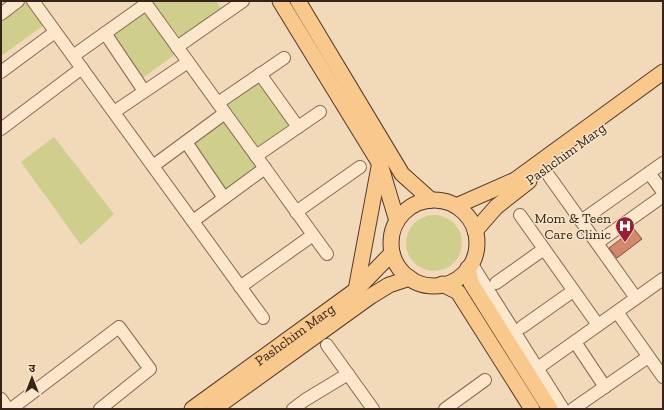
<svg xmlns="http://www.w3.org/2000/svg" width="664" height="410" viewBox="0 0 664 410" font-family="'Zilla Slab','Noto Sans Devanagari',serif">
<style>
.green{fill:#cfce8d}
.building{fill:#d2896b;stroke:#894c37}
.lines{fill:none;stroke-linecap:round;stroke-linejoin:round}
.minor-casing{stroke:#886853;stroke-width:14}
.major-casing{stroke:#553728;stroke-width:17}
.minor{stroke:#fce7cc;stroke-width:12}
.major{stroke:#f9c88c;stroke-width:15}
.labels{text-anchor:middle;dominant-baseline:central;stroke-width:3;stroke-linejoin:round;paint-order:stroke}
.street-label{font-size:14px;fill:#362319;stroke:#f8e4c9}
.poi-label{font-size:14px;fill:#362319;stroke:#f8e4c9;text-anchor:end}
</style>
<rect width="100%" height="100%" fill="#f1d9b9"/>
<g class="green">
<path d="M17,1H27L44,25L1,56V12Z"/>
<path d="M152,1H216L222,9L182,40Z"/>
<path d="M145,9L177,53L141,79L109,34Z"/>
<path d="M260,79L294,126L257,152L223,105Z"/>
<path d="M225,119L259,167L224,191L190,144Z"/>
<path d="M54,137L114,214L81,245L21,162Z"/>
<circle cx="434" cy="243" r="28"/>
</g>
<path class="building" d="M634,229L642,239L617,258L609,248Z"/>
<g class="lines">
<g class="minor-casing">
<g id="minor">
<path d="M33,1L263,318"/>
<path d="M144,1L327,254"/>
<path d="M1,14L18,1"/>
<path d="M105,33L144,91"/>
<path d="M177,47L243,1"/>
<path d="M73,56L146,4"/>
<path d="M1,72L55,32"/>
<path d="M260,74L298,127"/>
<path d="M218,103L284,58"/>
<path d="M114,112L188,62"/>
<path d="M1,129L82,68"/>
<path d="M186,142L224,198"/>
<path d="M256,156L320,112"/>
<path d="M153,166L225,113"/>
<path d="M649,173L663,192"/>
<path d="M549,176L636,298"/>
<path d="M296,212L360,167"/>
<path d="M520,215L598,325"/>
<path d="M193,221L265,168"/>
<path d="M581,221L663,163"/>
<path d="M597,243L663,196"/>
<path d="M471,263L563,409"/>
<path d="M496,283L544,249"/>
<path d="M240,287L313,235"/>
<path d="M617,312L663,377"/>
<path d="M522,327L573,291"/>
<path d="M575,342L605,387"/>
<path d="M327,345L373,409"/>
<path d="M542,365L663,279"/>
<path d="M1,399L8,409"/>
<path d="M11,409L119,327L150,369L100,409"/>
<path d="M293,409L305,400L348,374"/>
<path d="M445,409L485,380"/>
<path d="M573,409L648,357"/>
</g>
</g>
<g class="major-casing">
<g id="major">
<path d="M280,1L380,164L397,221"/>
<path d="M298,1L402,174L431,200"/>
<circle cx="434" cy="243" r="43"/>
<path d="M456,206L515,180L663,72"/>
<path d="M475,231L496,207L529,181"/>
<path d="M468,268L471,283L550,409"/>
<path d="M442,284L458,292L532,409"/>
<path d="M356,290L379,167"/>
<path id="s1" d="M192,409L356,290L392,253"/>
<path d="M214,409L371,296L389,285L410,278"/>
</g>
</g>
<use href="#minor" class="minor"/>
<use href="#major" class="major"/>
</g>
<defs>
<g id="hospital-pin" transform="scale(1)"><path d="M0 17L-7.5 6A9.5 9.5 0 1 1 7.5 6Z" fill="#9c1e30" stroke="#f8e4c9"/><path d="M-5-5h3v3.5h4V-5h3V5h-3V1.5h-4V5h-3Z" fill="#fff"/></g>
</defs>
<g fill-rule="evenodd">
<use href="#hospital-pin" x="625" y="226"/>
</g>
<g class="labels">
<g class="street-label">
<text transform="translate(566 154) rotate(-36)">Pashchim Marg</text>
<text stroke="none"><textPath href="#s1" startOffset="127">Pashchim Marg</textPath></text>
</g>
<g class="poi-label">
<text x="611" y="218">Mom &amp; Teen<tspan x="611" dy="16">Care Clinic</tspan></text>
</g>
</g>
<rect width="664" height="410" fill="none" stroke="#362319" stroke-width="4"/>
<g transform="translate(32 378)" stroke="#f8e4c9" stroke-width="3" paint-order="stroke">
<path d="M0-3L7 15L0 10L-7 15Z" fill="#362319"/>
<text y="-6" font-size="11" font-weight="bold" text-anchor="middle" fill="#362319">उ</text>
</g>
</svg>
